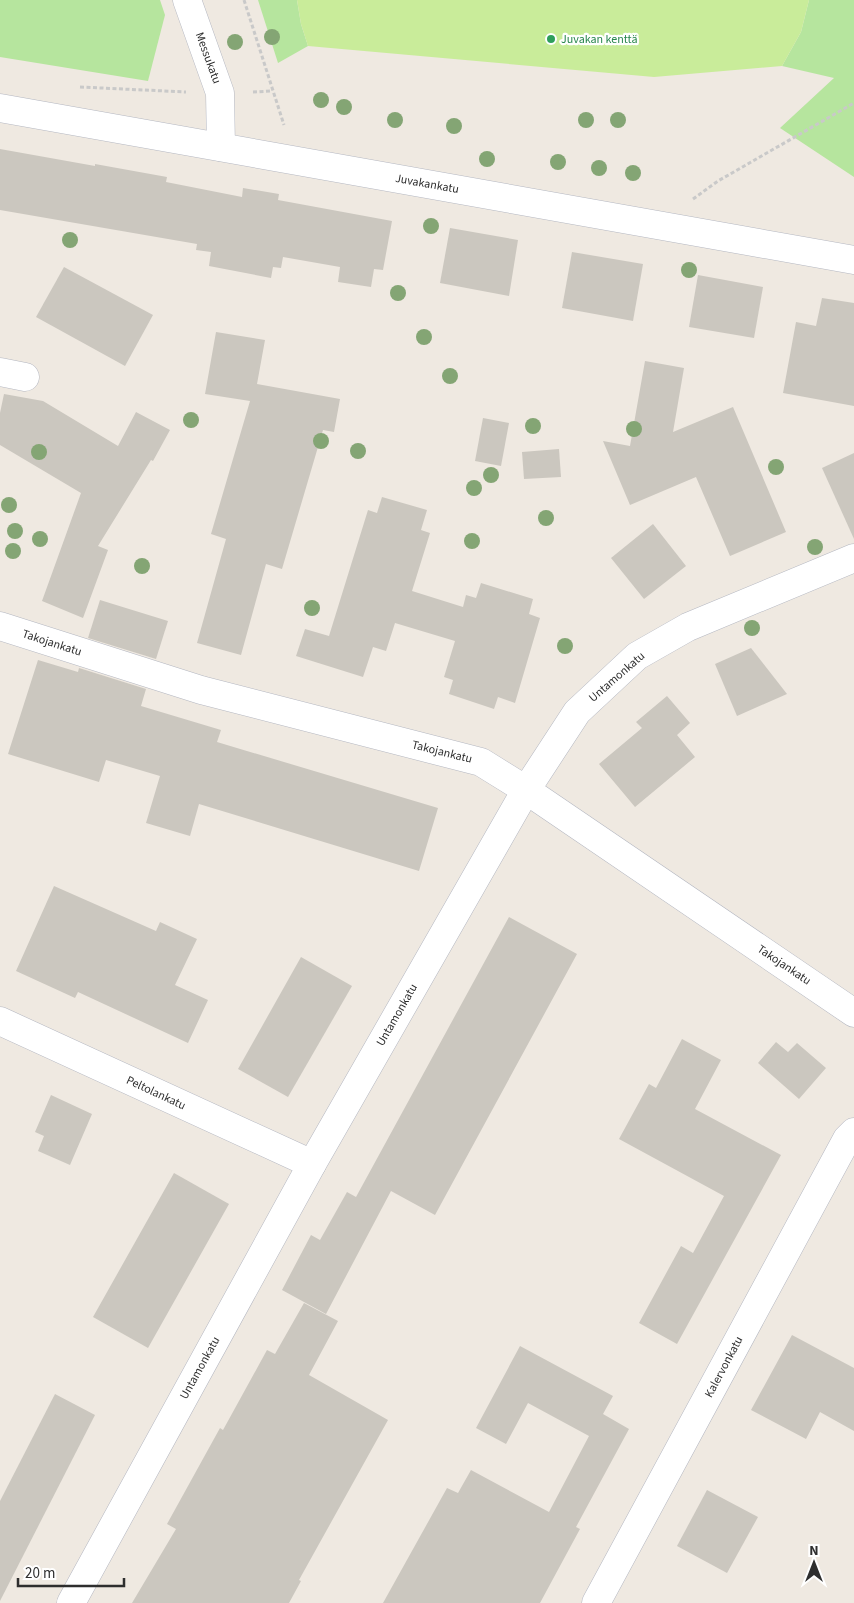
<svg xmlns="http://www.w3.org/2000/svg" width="854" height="1603" viewBox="0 0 854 1603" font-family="'Source Sans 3',sans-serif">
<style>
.green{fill:#b6e59e}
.pitch{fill:#c9ec9a}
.building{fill:#cbc7bf}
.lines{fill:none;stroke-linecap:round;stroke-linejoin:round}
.street-casing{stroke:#b4b7c1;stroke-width:29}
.path{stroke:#c9c9c9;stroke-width:3;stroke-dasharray:4 2.5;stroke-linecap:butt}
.street{stroke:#fff;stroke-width:28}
.tree{fill:#84a574}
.leisure-dot{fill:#2e9e5b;stroke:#fff;stroke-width:2}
.labels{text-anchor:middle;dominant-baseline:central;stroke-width:4.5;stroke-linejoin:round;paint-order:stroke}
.leisure-label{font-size:12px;fill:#27864d;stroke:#fff;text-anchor:start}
.street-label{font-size:12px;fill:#2e2e2e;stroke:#fff}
</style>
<rect width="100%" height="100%" fill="#efe9e1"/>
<g class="green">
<path d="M0,0H160L165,15L148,81L0,57Z"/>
<path d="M258,0H297L301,24L308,46L278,63Z"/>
<path d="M809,0H854V177L780,128L834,78L782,66L801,32Z"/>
</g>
<path class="pitch" d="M297,0H809L801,32L782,66L654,77L308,46L301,24Z"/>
<g class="building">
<path d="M0,149L95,166V164L167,177L166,182L242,197L243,188L279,194L278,200L392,221L383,270L374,269L371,287L338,282L340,267L283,257L281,268L273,267L271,278L209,266L211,252L196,250L197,244L0,210Z"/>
<path d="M450,228L518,240L509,296L440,283Z"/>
<path d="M572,252L643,264L633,321L562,308Z"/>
<path d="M64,267L153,315L125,366L36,317Z"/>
<path d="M698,275L763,287L754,338L689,327Z"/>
<path d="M822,298L854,303V406L783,393L796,322L816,326Z"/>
<path d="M216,332L265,340L257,384L340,399L334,432L323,430L282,569L266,564L241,655L197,643L226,539L211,534L250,401L205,394Z"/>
<path d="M645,361L684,368L673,432L733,407L786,532L730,556L696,477L630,505L603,441L630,446Z"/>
<path d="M4,394L43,401L118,446L136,412L170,430L153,461L151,460L98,546L108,550L83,618L42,601L81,493L0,445V413Z"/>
<path d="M483,418L509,423L501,466L475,461Z"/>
<path d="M559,449L561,477L524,479L522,452Z"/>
<path d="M854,453V539L822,468Z"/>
<path d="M382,497L427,510L421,530L430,533L412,591L463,607L466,595L476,598L481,583L533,599L529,614L540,618L515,703L498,697L494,709L449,694L453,680L444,677L455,641L395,623L386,651L373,647L363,677L296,656L305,629L329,636L368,510L377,513Z"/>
<path d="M653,524L686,566L644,599L611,558Z"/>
<path d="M100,600L168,621L156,659L88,638Z"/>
<path d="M751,648L787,694L737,716L715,664Z"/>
<path d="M38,660L78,672L79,668L146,689L141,706L221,730L217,742L438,808L419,871L199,804L190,836L146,823L160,776L106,760L99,782L8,754Z"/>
<path d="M667,696L690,723L677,735L695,757L635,807L599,764L642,728L636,722Z"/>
<path d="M54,886L156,931L160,922L197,939L175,985L208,1000L188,1043L78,992L75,998L16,971Z"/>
<path d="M509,917L577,954L435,1215L391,1191L326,1314L282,1290L311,1235L320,1240L347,1192L356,1197Z"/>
<path d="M301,957L352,986L288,1097L238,1069Z"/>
<path d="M682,1039L721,1060L695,1109L781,1155L677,1344L639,1323L681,1246L693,1253L724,1196L619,1139L649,1084L656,1088Z"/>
<path d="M776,1042L788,1052L797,1043L826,1068L799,1099L758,1063Z"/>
<path d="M51,1095L92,1114L70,1165L38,1151L44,1136L35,1132Z"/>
<path d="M174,1173L229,1204L148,1348L93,1317Z"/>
<path d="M304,1303L338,1321L309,1375L388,1420L299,1580L301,1581L289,1603H132L176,1529L167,1524L220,1428L223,1430L267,1350L275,1354Z"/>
<path d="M792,1335L854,1368V1431L820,1412L806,1439L751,1410Z"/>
<path d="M520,1346L613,1396L603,1414L629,1429L576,1527L580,1529L540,1603H383L447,1488L458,1493L471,1470L549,1512L589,1436L528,1403L506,1444L476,1428Z"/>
<path d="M55,1394L95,1415L0,1601V1501Z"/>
<path d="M707,1490L758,1517L727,1573L677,1546Z"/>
</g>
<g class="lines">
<g class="street-casing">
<g id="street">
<path d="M187,0L220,93L221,147"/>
<path d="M0,108L854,260"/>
<path d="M0,372L25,377"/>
<path d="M0,626L201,690L481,762L526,790L854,1013"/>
<path d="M0,1021L312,1164"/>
<path d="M71,1603L312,1164L526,790L577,712L637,656L688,627L854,558"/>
<path d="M596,1603L847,1139L854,1132"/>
</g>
</g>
<g class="path">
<path d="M244,0L284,125"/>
<path d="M80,87L186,92"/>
<path d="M253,92L272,91"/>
<path d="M693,199L718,181L854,103"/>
</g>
<use href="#street" class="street"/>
</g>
<g class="tree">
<circle cx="272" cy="37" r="8"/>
<circle cx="235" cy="42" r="8"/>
<circle cx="321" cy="100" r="8"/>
<circle cx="344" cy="107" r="8"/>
<circle cx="395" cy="120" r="8"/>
<circle cx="586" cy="120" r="8"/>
<circle cx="618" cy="120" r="8"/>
<circle cx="454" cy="126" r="8"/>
<circle cx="487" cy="159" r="8"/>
<circle cx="558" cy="162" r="8"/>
<circle cx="599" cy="168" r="8"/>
<circle cx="633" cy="173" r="8"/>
<circle cx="431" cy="226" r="8"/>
<circle cx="70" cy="240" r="8"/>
<circle cx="689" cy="270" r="8"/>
<circle cx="398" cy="293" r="8"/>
<circle cx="424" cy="337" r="8"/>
<circle cx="450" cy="376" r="8"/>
<circle cx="191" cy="420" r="8"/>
<circle cx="533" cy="426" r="8"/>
<circle cx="634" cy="429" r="8"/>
<circle cx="321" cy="441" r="8"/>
<circle cx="358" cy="451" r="8"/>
<circle cx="39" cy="452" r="8"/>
<circle cx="776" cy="467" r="8"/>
<circle cx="491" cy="475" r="8"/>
<circle cx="474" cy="488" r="8"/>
<circle cx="9" cy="505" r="8"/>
<circle cx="546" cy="518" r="8"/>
<circle cx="15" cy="531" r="8"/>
<circle cx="40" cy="539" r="8"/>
<circle cx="472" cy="541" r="8"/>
<circle cx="815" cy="547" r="8"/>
<circle cx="13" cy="551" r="8"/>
<circle cx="142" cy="566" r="8"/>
<circle cx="312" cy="608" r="8"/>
<circle cx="752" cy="628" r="8"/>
<circle cx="565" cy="646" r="8"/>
</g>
<circle class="leisure-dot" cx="551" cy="39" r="5"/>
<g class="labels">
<g class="leisure-label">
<text x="561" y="39">Juvakan kenttä</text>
</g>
<g class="street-label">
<text transform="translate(208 58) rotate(70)">Messukatu</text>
<text transform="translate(427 184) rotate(10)">Juvakankatu</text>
<text transform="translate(52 643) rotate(18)">Takojankatu</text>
<text transform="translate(617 677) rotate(-41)">Untamonkatu</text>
<text transform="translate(442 752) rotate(14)">Takojankatu</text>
<text transform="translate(784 965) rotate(34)">Takojankatu</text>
<text transform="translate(397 1015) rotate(-60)">Untamonkatu</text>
<text transform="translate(156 1093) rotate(25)">Peltolankatu</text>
<text transform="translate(724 1367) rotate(-62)">Kalervonkatu</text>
<text transform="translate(200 1368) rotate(-61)">Untamonkatu</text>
</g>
</g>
<g transform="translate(814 1563)" stroke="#ffffff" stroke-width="4" paint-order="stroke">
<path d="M0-4L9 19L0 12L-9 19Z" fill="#2e2e2e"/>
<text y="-8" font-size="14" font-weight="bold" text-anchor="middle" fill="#2e2e2e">N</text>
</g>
<path d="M18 1578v8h106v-8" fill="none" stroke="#2e2e2e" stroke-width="2.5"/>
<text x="25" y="1578" font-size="15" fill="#2e2e2e" stroke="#ffffff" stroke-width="4" paint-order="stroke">20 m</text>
</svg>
